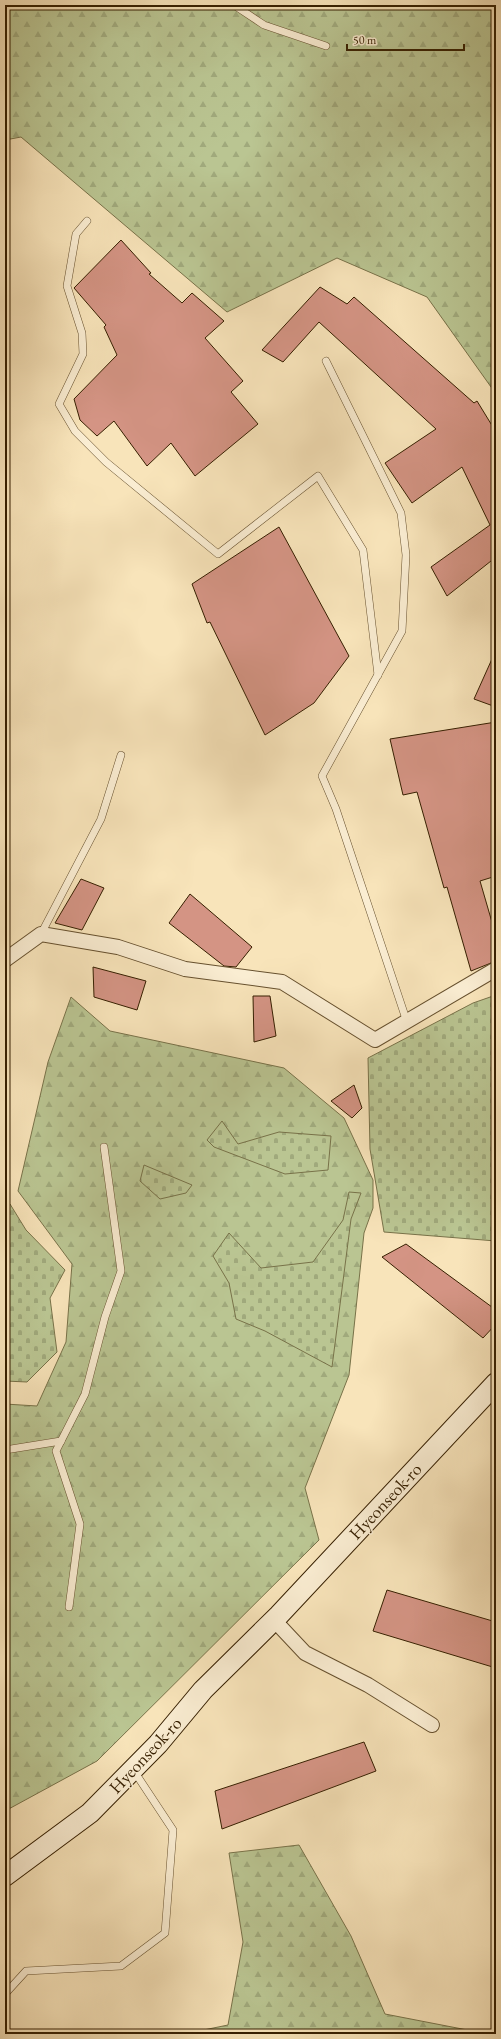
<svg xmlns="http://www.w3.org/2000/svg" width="501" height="2039" viewBox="0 0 501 2039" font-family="'EB Garamond',serif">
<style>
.forest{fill:url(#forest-firs);stroke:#787249}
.cemetery{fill:url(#cemetery-stones);stroke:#787249}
.building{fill:#d49484;stroke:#361f00}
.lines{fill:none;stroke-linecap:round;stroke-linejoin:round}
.lane-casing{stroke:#66502e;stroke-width:8}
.street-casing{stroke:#66502e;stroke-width:16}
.secondary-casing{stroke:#361f00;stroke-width:22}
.lane{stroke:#faedd2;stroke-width:7}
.street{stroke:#faedd2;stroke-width:14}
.secondary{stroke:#faedd2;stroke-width:20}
.labels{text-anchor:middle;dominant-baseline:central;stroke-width:3;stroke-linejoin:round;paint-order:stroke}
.street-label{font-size:18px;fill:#361f00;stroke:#faedd2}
</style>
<defs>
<pattern id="forest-firs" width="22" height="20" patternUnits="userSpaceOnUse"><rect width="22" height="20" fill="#bac592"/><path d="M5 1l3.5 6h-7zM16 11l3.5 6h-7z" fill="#a0a97c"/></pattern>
<pattern id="cemetery-stones" width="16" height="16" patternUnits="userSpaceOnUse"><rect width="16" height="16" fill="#bac592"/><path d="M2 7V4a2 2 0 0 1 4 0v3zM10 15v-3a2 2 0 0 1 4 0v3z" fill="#a0a97c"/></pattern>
</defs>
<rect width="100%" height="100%" fill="#f8e4ba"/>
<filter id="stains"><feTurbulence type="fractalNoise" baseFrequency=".005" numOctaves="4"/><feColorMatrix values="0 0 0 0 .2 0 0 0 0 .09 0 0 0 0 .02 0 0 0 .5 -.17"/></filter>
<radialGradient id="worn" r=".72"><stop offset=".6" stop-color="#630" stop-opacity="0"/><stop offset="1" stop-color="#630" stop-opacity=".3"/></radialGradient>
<g class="forest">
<path d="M5,5H496V394L427,297L337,258L227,312L21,137L5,140Z"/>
<path d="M71,997L110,1031L284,1068L344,1118L373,1180V1208L364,1233L349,1375L305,1488L319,1540L97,1761L5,1811V1404L37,1406L66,1342L72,1264L18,1191L48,1062Z"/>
<path d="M299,1845L351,1936L385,2014L488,2034H184L228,2025L243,1942L229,1853Z"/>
</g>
<g class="cemetery">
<path d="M496,995V1241L384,1232L370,1149L368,1058L473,1003Z"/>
<path d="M222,1121L238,1144L279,1132L331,1136L328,1170L285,1174L214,1147L207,1140Z"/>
<path d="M144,1165L192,1185L186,1193L160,1199L140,1181Z"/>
<path d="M349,1192L361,1193L351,1219L332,1367L265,1331L236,1319L229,1283L213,1256L229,1233L261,1268L313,1262L343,1220Z"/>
<path d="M10,1204L26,1230L65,1270L50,1298L57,1352L27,1382L5,1381V1208Z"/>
</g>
<g class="building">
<path d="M121,240L151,273L149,274L182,303L192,293L224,321L205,338L243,381L231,392L258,424L195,476L171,443L147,466L114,421L97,436L80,420L74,399L117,355L104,327L106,325L74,288Z"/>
<path d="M320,287L347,304L354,297L474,403L477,401L496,432V557L447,596L431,567L490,525L462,467L412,503L385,463L436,429L319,322L283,362L262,350Z"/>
<path d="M279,527L349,656L314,703L265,735L210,622L207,623L192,584Z"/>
<path d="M496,650V707L474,699Z"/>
<path d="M496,722V876L480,881L496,936V961L471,971L447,887L444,888L417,792L403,795L390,739Z"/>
<path d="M81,879L104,888L82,930L55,923Z"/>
<path d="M190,894L252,947L236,967L224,966L169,923Z"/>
<path d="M93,967L146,981L137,1010L94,997Z"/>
<path d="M253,996H270L276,1036L254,1042Z"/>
<path d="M354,1085L362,1108L352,1118L331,1101Z"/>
<path d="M406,1244L496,1310V1324L483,1338L382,1257Z"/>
<path d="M387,1590L496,1622V1668L373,1631Z"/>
<path d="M364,1742L376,1771L222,1829L215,1791Z"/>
</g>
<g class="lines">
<g class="lane-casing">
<g id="lane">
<path d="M234,5L264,25L326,46"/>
<path d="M87,221L76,234L67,286L82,333L83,354L59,404L75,431L106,462L218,554L318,476L363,550L378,675"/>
<path d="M326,361L401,513L406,555L402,631L322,776L336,809L407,1022"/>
<path d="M41,934L101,819L121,755"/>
<path d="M5,1450L61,1441"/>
<path d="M69,1607L80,1524L56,1451L85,1394L105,1317L121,1271L104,1147"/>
<path d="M5,1994L26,1971L121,1966L165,1933L173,1830L134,1771"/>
</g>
</g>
<g class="street-casing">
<g id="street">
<path d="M5,960L41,934L118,947L185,969L282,982L375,1040L496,969"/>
<path d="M274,1620L305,1653L368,1685L432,1725"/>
</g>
</g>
<g class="secondary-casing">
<path id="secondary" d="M5,1876L90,1813L158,1744L203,1690L279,1615L496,1383"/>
</g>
<use href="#lane" class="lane"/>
<use href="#street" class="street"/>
<use href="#secondary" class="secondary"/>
</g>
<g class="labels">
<g class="street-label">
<text transform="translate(385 1501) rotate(-47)">Hyeonseok-ro</text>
<text transform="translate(145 1755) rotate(-47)">Hyeonseok-ro</text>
</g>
</g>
<rect width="501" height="2039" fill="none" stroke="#f8e4ba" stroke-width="20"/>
<rect x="6" y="6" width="489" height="2027" fill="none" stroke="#361f00" stroke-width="2"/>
<rect x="10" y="10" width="481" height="2019" fill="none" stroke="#361f00"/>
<path d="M347 44v6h117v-6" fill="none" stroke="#361f00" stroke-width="2"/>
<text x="353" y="44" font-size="12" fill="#361f00" stroke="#faedd2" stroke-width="3" paint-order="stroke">50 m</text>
<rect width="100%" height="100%" filter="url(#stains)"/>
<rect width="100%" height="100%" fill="url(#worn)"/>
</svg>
